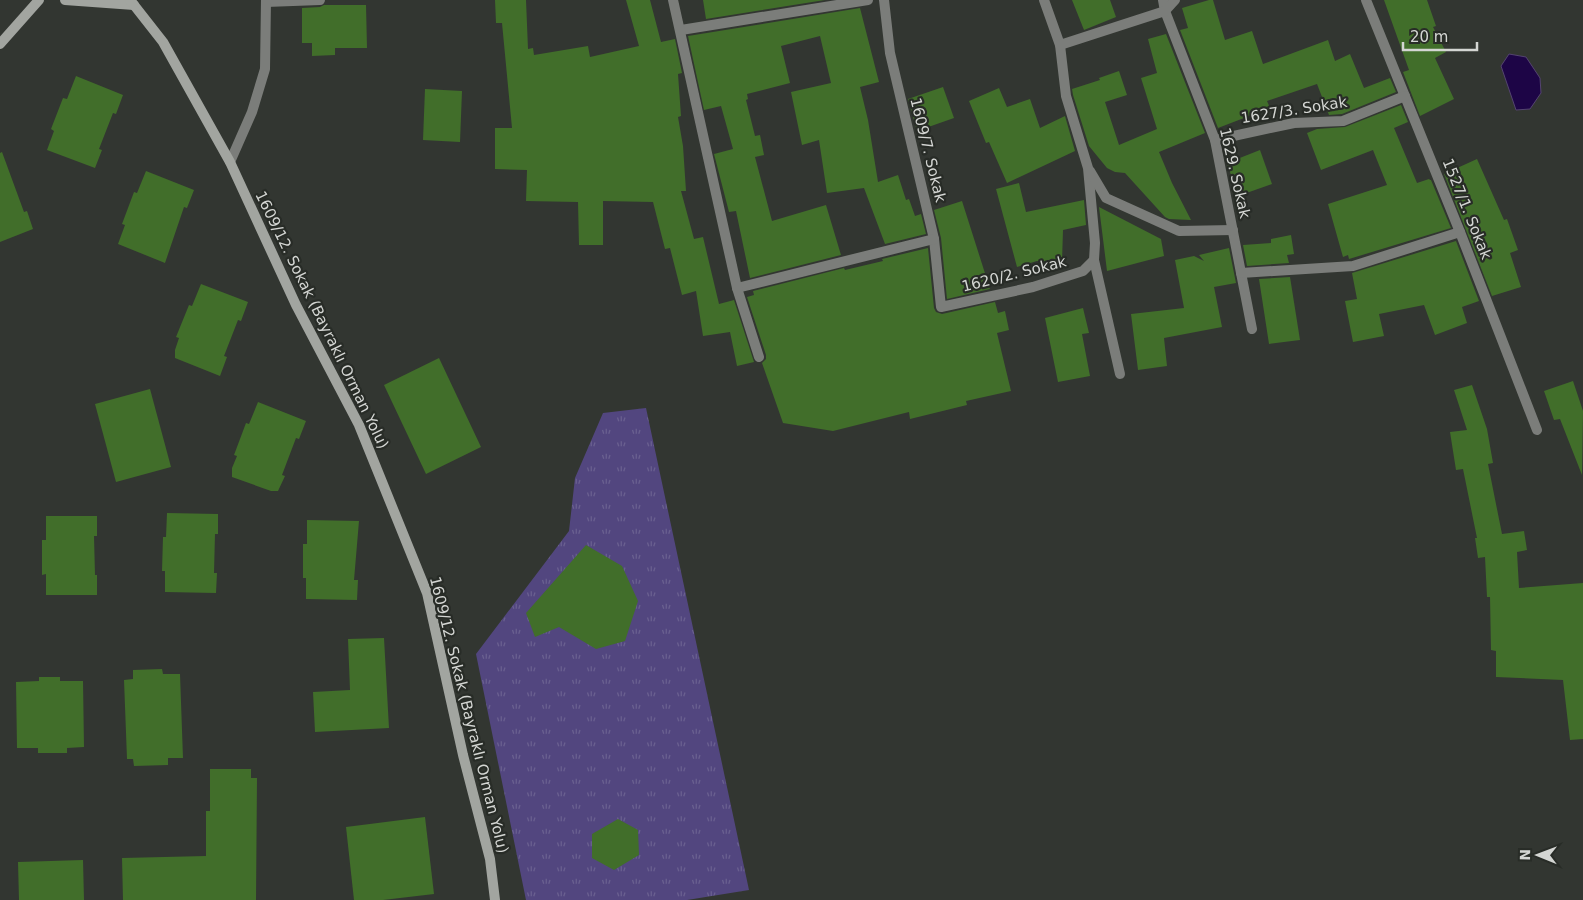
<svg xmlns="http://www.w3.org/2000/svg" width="1583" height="900" viewBox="0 0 1583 900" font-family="'DejaVu Sans',sans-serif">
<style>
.park{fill:url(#park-tufts)}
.water{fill:#1d0546;stroke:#544470}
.building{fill:#416e2a}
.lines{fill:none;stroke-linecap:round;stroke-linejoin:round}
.minor{stroke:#7b7d7a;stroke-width:10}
.tertiary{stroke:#7b7d7a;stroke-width:10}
.secondary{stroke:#a2a5a0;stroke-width:10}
.labels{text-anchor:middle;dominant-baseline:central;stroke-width:4.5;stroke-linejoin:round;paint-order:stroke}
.street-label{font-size:15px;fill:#d4d6d3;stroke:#282c27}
</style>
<defs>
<pattern id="park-tufts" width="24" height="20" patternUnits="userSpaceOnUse" patternTransform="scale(1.25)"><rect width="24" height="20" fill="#52467f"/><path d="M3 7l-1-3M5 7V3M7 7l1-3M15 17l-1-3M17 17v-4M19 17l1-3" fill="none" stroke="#6a6090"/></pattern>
</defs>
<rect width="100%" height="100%" fill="#323631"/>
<path class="park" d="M646,408L749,890L687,900H526L476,654L569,531L575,478L603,413Z"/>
<path class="water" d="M1509,54L1526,57L1540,78L1541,93L1530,109L1516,110L1501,66Z"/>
<g class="building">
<path d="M495,0H526L528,49L533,48L534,55L588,46L590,57L639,46L626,0H650L661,42L675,39L682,73L678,74L681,116L678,117L683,146L686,191H681L694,239L703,237L719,304L734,300L754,362L737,366L730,332L703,336L696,291L682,295L670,248L665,249L653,202L603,201V245H579L578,202L526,201L527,170L495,169V128H512L502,23H496Z"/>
<path d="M703,0H825L706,19Z"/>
<path d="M1072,0H1110L1116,17L1084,30Z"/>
<path d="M1209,0H1213L1225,40L1252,31L1263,64L1328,40L1335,61L1350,54L1364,88L1390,78L1396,92L1342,114L1329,115L1317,84L1267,101L1270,108L1218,128L1180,30L1188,28L1182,8Z"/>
<path d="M1384,0H1427L1436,26L1433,27L1446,52L1435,58L1454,99L1420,116L1403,72L1409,70Z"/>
<path d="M324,5H366L367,48H335V55L312,56V43H302V8L320,7Z"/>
<path d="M860,8L879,82L860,87L868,120L878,182L898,175L906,200L909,199L915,216L921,214L926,234L885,244L864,188L827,193L819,140L802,145L791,92L831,83L820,36L781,46L790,83L747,94L748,99L746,100L755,136L760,135L764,155L755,157L772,221L826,205L841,255L750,278L736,211L729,212L714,154L733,149L721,106L704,110L688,36Z"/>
<path d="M1166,34L1205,133L1159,152L1172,183L1191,220L1169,219L1165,217L1125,173L1115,172L1107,168L1089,146L1073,95L1072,89L1100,80L1099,78L1119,71L1127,95L1105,102L1119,145L1157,129L1141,78L1157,73L1148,39Z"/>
<path d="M76,76L123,95L116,114L113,113L99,149L102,150L95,168L47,150L54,131L51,129L63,98L67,99Z"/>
<path d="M943,87L954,118L917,131L908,99Z"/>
<path d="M999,88L1007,107L1030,99L1040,128L1065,116L1075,151L1007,183L989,142L986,143L969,101Z"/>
<path d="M425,89L462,91L460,142L423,140Z"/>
<path d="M1401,105L1408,122L1394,128L1417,183L1429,179L1430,180H1431L1451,228L1349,259L1348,255L1343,257L1328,204L1387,185L1373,150L1321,170L1307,133L1317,129L1345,127Z"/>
<path d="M1260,150L1272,184L1238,196L1227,163Z"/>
<path d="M2,152L24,212L27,211L33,229L0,242V153Z"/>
<path d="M1477,159L1504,220L1507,219L1518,250L1510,253L1521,287L1492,296L1444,174Z"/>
<path d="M146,171L194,190L187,208L184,207L165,263L118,244L125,225L122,224L134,192L137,193Z"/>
<path d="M1019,183L1026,212L1084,200L1086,225L1063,230L1062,262L1037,261L1017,267L996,189Z"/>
<path d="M962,201L990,289L947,299L941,238L934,210Z"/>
<path d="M1099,207L1161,239L1164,256L1107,271Z"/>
<path d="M1291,235L1294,254L1287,255L1289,263L1247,266L1243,245L1271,243V239Z"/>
<path d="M1456,241L1479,301L1462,307L1467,323L1435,335L1424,305L1379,314L1384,336L1353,342L1345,301L1357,299L1352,273Z"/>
<path d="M928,248L934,308L936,312L942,314L995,302L998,313L1005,311L1009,330L997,333L1011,391L966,401L967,405L910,419L909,412L833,431L783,423L762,363L766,359V355L747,297L754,295L753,291L844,268L845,270L883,261L882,259Z"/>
<path d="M1229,248L1236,283L1214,287L1222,327L1164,338L1167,366L1138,370L1131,314L1184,308L1175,260L1194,256L1204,261L1199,255Z"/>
<path d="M1290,277L1300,340L1269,344L1259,279Z"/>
<path d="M201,284L248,302L241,321L238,320L224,356L227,357L220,376L175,358V350L179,338L176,337L189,305L192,306Z"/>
<path d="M1083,308L1089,333L1082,334L1090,376L1058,382L1045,318Z"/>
<path d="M439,358L481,447L426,474L384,385Z"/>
<path d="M1573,381L1583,411L1582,475L1560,419L1554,420L1544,391Z"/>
<path d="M1472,385L1487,429L1493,463L1488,464L1502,534L1524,531L1527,550L1517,552L1519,588L1583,583V739L1570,740L1563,680L1496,677V651L1491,650L1490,597H1487L1485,557L1478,558L1475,538H1477L1463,469L1456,470L1450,432L1467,430L1454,390Z"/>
<path d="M150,389L171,467L116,482L95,404Z"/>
<path d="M258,402L306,421L299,439L296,438L282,475L285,476L278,491H271L232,477V468L237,456L234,455L246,423L249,424Z"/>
<path d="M167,513L218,514V534H215L214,573H217L216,593L165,592V571H162L163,537H166Z"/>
<path d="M46,516H97V536H94L95,575H97V595H46V574L42,575V540H46Z"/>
<path d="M307,520L359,521L354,580H358L357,600L306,599V578H303V544H307Z"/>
<path d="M586,545L622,566L638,601L625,641L596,649L559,627L535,637L526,613Z"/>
<path d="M384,638L389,728L315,732L313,692L350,690L348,639Z"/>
<path d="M162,669L163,674H180L183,758H168V765L134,766L133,759H127L124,680L133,679V670Z"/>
<path d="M39,677H60V681H83L84,747L67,748V753H38V748H17L16,682L39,681Z"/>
<path d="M210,769H251V778H257L256,900H123L122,858L206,856V811H210Z"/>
<path d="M425,817L434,894L383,900H354L346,827Z"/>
<path d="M618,819L638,830L639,855L614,870L592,858V834Z"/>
<path d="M83,860L84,900H19L18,862Z"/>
</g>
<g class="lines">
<g class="minor">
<path d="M884,0L890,53L934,239L941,307L1033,287L1083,271L1094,260L1095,243L1088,168L1066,96L1060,45L1044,0"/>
<path d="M1163,0L1165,11L1215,140L1252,329"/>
<path d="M1366,0L1460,232L1537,430"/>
<path d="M266,2L320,0"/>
<path d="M681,30L868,0"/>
<path d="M1060,45L1165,11L1175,0"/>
<path d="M1215,140L1294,123L1343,121L1405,96"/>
<path d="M230,162L252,112L265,69L266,0"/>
<path d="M1090,171L1106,198L1179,231L1233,230"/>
<path d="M1094,260L1120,374"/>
<path d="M1241,273L1353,266L1460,232"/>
<path d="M737,288L934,239"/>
</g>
<path class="tertiary" d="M673,0L737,288L759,357"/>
<g class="secondary">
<path d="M65,0L134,5"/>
<path d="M130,0L163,42L230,162L296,305L359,425L427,593L463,755L490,859L495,900"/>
<path d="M0,44L39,0"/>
</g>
</g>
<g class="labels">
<g class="street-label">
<text transform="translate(1294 110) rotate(-9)">1627/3. Sokak</text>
<text transform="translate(928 150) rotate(76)">1609/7. Sokak</text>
<text transform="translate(1235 173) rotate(77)">1629. Sokak</text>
<text transform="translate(1467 209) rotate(68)">1527/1. Sokak</text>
<text transform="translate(1014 274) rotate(-14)">1620/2. Sokak</text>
<text transform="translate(322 320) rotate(64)">1609/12. Sokak (Bayraklı Orman Yolu)</text>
<text transform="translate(469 715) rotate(76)">1609/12. Sokak (Bayraklı Orman Yolu)</text>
</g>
</g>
<g transform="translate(1538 855) rotate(271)" stroke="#282c27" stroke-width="4" paint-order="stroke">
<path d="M0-4L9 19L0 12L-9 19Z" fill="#d4d6d3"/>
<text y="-8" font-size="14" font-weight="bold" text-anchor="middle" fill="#d4d6d3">N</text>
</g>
<path d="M1403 42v8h74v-8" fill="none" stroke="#d4d6d3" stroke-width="2.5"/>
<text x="1410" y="42" font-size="15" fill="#d4d6d3" stroke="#282c27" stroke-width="4" paint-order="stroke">20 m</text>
</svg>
